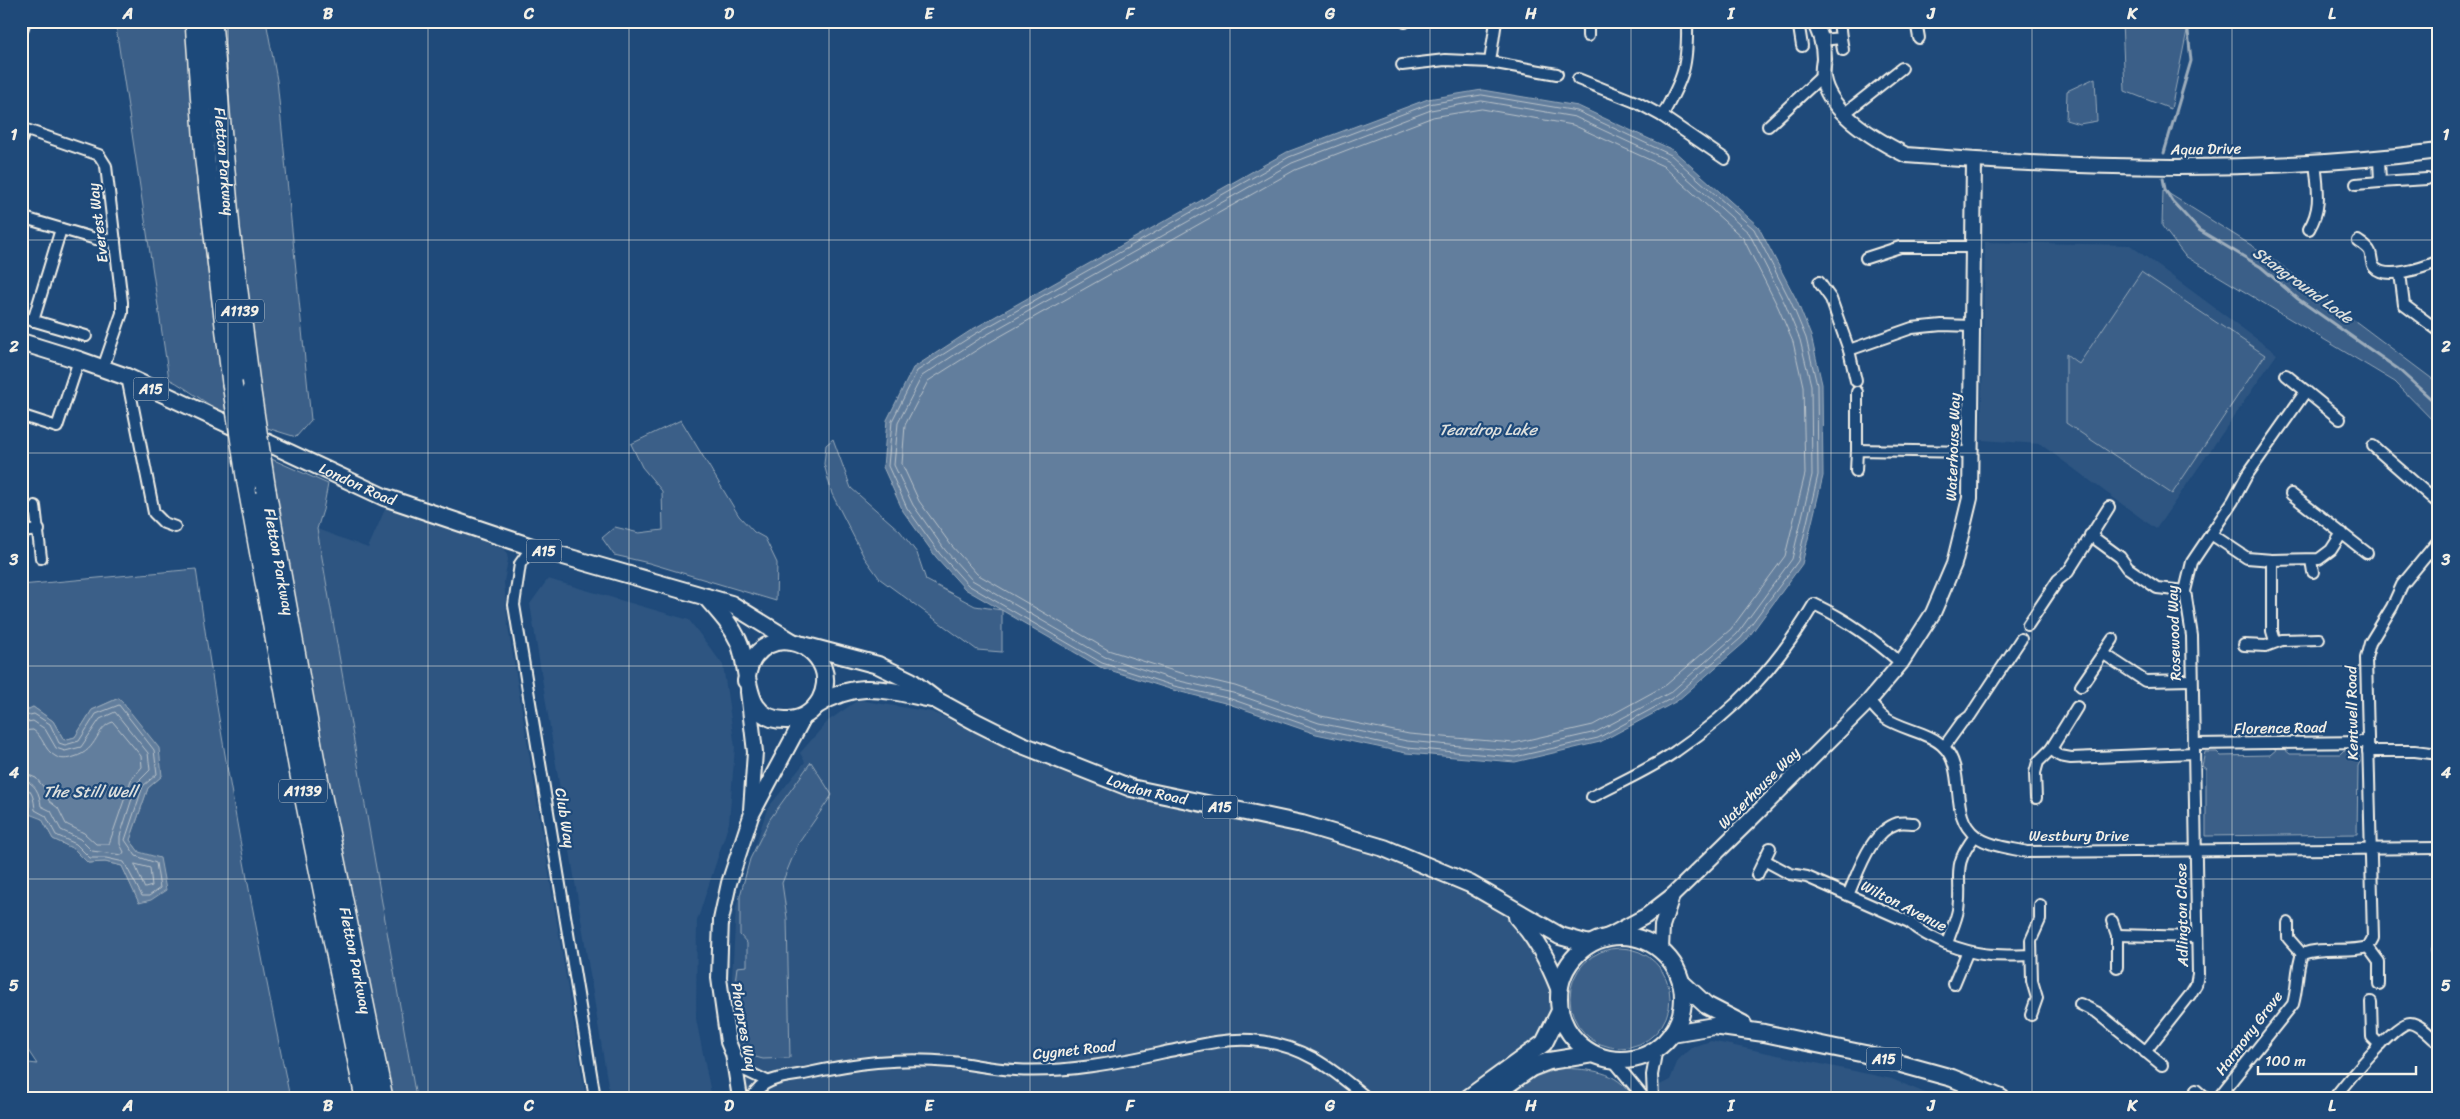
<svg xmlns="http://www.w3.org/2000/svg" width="2460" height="1119" viewBox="0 0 2460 1119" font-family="Sriracha,sans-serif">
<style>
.built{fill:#2d5581}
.green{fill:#3a5f88;stroke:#97a8b8}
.water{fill:#627e9d;stroke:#9cacbb}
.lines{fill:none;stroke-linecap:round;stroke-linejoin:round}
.shore{stroke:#bac3ca;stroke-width:1}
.stream{stroke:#9cacbb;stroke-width:3}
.street-casing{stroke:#f4f1e8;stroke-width:14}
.secondary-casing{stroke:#f4f1e8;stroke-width:18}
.primary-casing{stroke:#f4f1e8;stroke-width:20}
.highway-casing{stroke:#f4f1e8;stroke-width:22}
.street{stroke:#1f4a7a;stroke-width:10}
.secondary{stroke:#1f4a7a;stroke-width:14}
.primary{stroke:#1f4a7a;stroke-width:16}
.highway{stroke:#1f4a7a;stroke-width:19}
.highway-bridge-casing{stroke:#f4f1e8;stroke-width:22;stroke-linecap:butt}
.highway-bridge{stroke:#1f4a7a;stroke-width:19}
.grid{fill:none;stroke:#f4f1e8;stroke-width:1;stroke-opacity:0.55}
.labels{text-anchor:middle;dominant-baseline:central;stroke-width:4.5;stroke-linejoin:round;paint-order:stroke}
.shield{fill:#1f4a7a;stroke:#b4bfc7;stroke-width:1}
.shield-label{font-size:14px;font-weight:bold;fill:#f4f1e8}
.street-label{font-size:15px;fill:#f4f1e8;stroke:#1f4a7a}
.water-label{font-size:16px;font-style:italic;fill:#dee0dd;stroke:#1f4a7a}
.neatline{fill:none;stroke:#f4f1e8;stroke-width:2}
.grid-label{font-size:16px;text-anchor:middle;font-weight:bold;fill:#f4f1e8}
</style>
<rect width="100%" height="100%" fill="#1f4a7a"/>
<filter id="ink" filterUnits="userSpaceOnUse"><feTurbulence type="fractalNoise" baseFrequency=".02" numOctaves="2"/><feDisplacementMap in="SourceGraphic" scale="10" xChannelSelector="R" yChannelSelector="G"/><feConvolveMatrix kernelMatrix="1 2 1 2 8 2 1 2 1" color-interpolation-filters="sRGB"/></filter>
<g filter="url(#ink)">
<g class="built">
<path d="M1985,242L2130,245L2277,354L2156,529L2040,444L1981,440Z"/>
<path d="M386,507L491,541L506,551L508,559L504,582L508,626L586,1098H416L317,529L368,548Z"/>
<path d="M548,579L689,620L723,665L735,747L729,823L697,921L696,1019L712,1098H610L530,604Z"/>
<path d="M858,700L932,712L1103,785L1347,844L1458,885L1506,916L1542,958L1551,993V1012L1546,1028L1532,1044L1464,1098H748L732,978L736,907L767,809L805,762L800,753L828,721Z"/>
<path d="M1711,1041L1892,1079L1937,1098H1632L1670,1080L1678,1060L1692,1047Z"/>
</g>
<g class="green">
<path d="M115,21H185L197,184L226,414C205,404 189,389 169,379Z"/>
<path d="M219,21H266L277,80L311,420L296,437L264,427L249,335Z"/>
<path d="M2122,21H2189L2171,109L2125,91Z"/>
<path d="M2095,78L2097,121L2079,124L2066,120L2067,91Z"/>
<path d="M2163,190L2270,257L2439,384V427L2395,382L2185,256L2162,226Z"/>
<path d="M2141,272L2265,355L2172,494L2066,423V354L2079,364Z"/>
<path d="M681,420L739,516L754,532L765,538L777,563L776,601L649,563L614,555L602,538L615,527L639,533L663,530L662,491L642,467L631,444Z"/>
<path d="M833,439L851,488L900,531L917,553L926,580L975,606L1002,610V652L977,650L880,579L864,557L832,494L824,464L826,445Z"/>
<path d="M267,457L328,484L323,510L317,529L416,1098H390L322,764Z"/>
<path d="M196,569C221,746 254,922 290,1098H21V1062L37,1064L21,1040V789L42,819L53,839L74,849L88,863L105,862L122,866L139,902V852L130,840L148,788L162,776L135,721L119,698L92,710L75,737L64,740L53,721L33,707L21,713V585Z"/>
<path d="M2277,749H2284L2290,754H2340L2344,750H2358L2360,762L2358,766L2357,834L2206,836V769L2202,766L2205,752H2217L2221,756L2270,755Z"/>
<path d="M811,762L832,795L798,844L782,883L787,918L790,1058L763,1059L744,1054L735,982L737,967L747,966V943L740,935V896L750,859L770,819Z"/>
<circle cx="1620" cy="998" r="50"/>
<path d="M1560,1068C1592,1070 1615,1069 1634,1098L1548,1096L1546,1098H1500L1529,1079Z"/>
</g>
<g class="water">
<path d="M1482,90L1578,106L1673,150L1758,226L1796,299L1811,336L1822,384L1823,476L1802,564L1745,642L1677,701L1600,742L1515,762L1406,753L1316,734L1229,704L1173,690L1100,667L965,589L936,557L903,511L883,467L887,420L913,368L973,329L1287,152L1428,99Z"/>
<path d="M119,698L159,748L162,776L148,788L130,840L139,852L160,858L166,890L151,900L139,903L122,866L105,862L88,863L74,849L53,839L42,819L29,814L30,799L21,789V713L33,707L53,721L64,740L75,737L92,710Z"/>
</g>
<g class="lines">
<g class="shore">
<path d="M1482,95L1577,111L1671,155L1754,229L1791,302L1806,338L1817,385L1818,475L1798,561L1741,638L1674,697L1598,738L1515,757L1407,748L1317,729L1231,699L1174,686L1102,663L968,585L940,554L907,508L888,466L892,421L917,371L975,334L1289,157L1429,104Z"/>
<path d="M1482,101L1575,117L1667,160L1749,233L1785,304L1800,340L1811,385L1812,475L1792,559L1737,634L1671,692L1596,732L1514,751L1407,741L1319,723L1233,693L1175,680L1105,657L972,580L945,550L913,505L894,465L898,423L922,376L979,339L1292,163L1431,110Z"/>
<path d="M1482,109L1573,125L1663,166L1743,238L1778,307L1793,342L1803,386L1805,474L1785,556L1731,629L1666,685L1593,725L1514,743L1409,734L1321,716L1235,686L1177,672L1108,650L977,574L951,545L919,501L902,464L905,425L928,381L983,346L1295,170L1433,117Z"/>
<path d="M21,717L34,714L50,724L59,743L65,745L79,741L96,714L119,705L154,750L157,774L143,786L125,840L136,856L156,863L160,888L149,896H142L124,862L106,858H90L76,844L56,835L46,816L35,810C34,800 33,788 21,786"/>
<path d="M21,723L33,721L45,729L56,748L65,751L81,747L100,719L115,712L148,753L150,770L137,783L120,836V844L124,852L122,855L92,851L80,839L61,830L51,811L41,806C40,794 35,781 21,780"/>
<path d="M21,731L33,730C43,736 44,750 55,756C61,760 67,759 74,757C99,750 95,727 113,722L141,756L142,767L131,780L109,844H96L84,833L66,824L58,808L49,801L46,790L36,778L21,772"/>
<path d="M135,864L150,868L152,886L145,888Z"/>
</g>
<g class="stream">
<path d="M2164,153L2191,61L2187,21"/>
<path d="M2163,178L2165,189L2172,201L2199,230L2261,267L2298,299L2398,369L2439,406"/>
</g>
<g class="street-casing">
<g id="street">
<path d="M1496,21L1490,62L1557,74"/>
<path d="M1687,21C1688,66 1684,77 1662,116L1725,159"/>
<path d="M1798,21L1802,46"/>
<path d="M1916,21L1919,38"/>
<path d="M1405,22V21"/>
<path d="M21,33L25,21"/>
<path d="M1588,36V21"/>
<path d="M1841,38L1843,50"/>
<path d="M1822,40L1841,38L1839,21"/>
<path d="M1402,65L1445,60L1490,62"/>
<path d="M1578,79L1638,103L1662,116"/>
<path d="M1845,113L1902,68"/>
<path d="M1768,126L1822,76"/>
<path d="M21,128L99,155L106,166L122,302V313L103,368"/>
<path d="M21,140L25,129"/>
<path d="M2379,159L2380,182L2427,179"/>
<path d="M2356,184L2380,182"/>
<path d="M21,217L96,239L115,240"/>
<path d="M2309,229C2323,206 2317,187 2315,161"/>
<path d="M2358,241C2362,244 2368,247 2370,252C2372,257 2371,263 2374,267C2386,281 2425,267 2439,261"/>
<path d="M1866,258L1900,247H1973"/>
<path d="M2400,273L2404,305L2439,331"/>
<path d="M1819,282L1831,299L1849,350"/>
<path d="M21,317L86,336"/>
<path d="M33,321L61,229"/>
<path d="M2286,375L2340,419"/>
<path d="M127,377L154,513L164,523L175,527"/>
<path d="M1856,381L1849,350L1912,328L1942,325L1972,326"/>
<path d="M23,416L57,427L79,360"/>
<path d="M2373,446L2439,504"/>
<path d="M1857,450V392"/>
<path d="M1856,471L1857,450L1970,452"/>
<path d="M2291,494L2367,553"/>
<path d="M35,506L41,558"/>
<path d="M21,532L39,530"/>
<path d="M2211,534L2247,558L2272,560L2319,559L2331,550L2342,533"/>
<path d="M2090,535L2120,557L2128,568L2157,588L2185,591"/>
<path d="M532,547L520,564L514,605L595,1098"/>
<path d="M2272,560V631L2275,641"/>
<path d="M2311,560L2313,572"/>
<path d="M2028,625L2058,580L2068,572L2109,507"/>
<path d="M2244,645L2266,646L2282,640L2319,639"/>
<path d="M2104,654L2145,681L2192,680"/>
<path d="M2081,686L2113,639"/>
<path d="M1869,701C1874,707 1879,714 1885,718C1903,730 1929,732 1944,747C1967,771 1948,816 1976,836C1989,846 2011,848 2027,852L2439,848"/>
<path d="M2194,744L2368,742"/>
<path d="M1944,747L1962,722L1970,716L2021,639"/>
<path d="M2051,749L2060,756L2071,758L2194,753"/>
<path d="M2368,751H2415L2439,754"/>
<path d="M1592,797C1620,782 1651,769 1676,751C1736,710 1777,667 1814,604C1849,621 1872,638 1901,663"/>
<path d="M2036,798L2035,773L2038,762L2051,749L2077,707"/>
<path d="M1766,861L1790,874L1807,877L1909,922C1921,933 1931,937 1946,944C1981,957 1994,956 2031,955"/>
<path d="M1757,875L1770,848"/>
<path d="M1848,895C1859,871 1870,832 1898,823C1903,822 1909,823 1914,823"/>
<path d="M2112,921L2117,935V967"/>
<path d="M2288,923V938L2302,954"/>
<path d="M2117,935L2196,937"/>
<path d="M1947,944C1950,933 1956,921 1958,910C1963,875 1950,868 1975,836"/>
<path d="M2368,947L2379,962V984"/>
<path d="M2437,950L2439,949"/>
<path d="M1954,984L1967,953"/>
<path d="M2371,1002L2372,1037L2380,1045"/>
<path d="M2080,1004L2098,1013L2162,1065"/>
<path d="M2031,1015L2037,998L2032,981L2031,940L2040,920V905"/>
<path d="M2145,1052L2190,995L2196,985L2198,974L2192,636L2185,591L2192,562L2233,501L2247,475L2306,391"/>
<path d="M735,1057L744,1070L767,1081"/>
<path d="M1613,1060L1644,1098"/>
<path d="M2196,1090L2205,1098"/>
<path d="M752,1098C762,1078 784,1077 804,1074C854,1063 899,1057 951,1062C972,1064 993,1069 1015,1070C1065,1073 1116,1063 1165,1052C1192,1047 1222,1038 1251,1040C1302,1044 1330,1067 1367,1098"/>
<path d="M1653,1098L1652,1075L1657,1048"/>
<path d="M2218,1098L2293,1004C2298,987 2296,970 2302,954C2323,946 2347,953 2368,947L2373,938L2366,658L2370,643L2392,607L2402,585L2439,540"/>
<path d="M2334,1098C2345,1084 2395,1022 2410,1023C2420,1024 2428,1034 2435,1040"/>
</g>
</g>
<g class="secondary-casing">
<g id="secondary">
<path d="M1814,21C1820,34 1824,44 1824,59C1823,65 1822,72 1823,78C1829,113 1878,141 1906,155C2083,169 2263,174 2439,151"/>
<path d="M748,692L755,752L751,810"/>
<path d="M1607,937L1646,916L1672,896L1749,821L1869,701L1901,663L1933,613L1954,564L1970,498L1974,161"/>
<path d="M1661,950L1662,926L1672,896"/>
<path d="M740,1098L733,1054L728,1042L719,978L721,920L729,883L751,816L805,715"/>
<path d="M1965,1098L1967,1084"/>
</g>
</g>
<g class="primary-casing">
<g id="primary">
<path id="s1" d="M21,342L79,360L127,377L384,497L532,547L731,604L791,641"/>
<path d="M706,597C718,611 730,623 738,640C752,668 739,723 789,720C802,719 813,712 820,700C825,691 827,678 823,668C812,640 775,631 755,656C749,663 748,672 746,681"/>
<path id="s2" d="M803,645L878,665L911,681L936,700L978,723L1020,744L1131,788L1302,824L1384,848L1470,884L1560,936L1589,944"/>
<path d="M816,706C857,679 886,690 931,699"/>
<path d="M1517,917C1537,939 1548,961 1559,988"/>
<circle cx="1621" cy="998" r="62"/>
<path d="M1681,982L1706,1005L1743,1024"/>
<path d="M1672,1033L1714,1026L1764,1033L1865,1054L1952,1078L2001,1098"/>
<path d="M1468,1098L1544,1043L1560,1011"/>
<path d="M1489,1098L1531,1068L1549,1061L1593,1054"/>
</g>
</g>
<g class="highway-casing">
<g id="highway">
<path d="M195,21L205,161L232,383"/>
<path id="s3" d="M212,21L230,229L251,392"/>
<path d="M247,483L299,770L365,1098"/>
<path id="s4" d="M266,491L316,767L383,1098"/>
</g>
</g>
<use href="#street" class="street"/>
<use href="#secondary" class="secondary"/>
<use href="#primary" class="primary"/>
<use href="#highway" class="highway"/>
<g class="highway-bridge-casing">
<g id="highway-bridge">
<path d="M232,383L247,483"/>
<path d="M251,392L266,491"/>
</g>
</g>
<use href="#highway-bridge" class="highway-bridge"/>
</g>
</g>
<path class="grid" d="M228,21V1098M428,21V1098M629,21V1098M829,21V1098M1030,21V1098M1230,21V1098M1430,21V1098M1631,21V1098M1831,21V1098M2032,21V1098M2232,21V1098M21,240H2439M21,453H2439M21,666H2439M21,879H2439"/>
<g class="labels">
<g class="shield">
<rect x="216" y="299.5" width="48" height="23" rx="4"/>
<rect x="133.5" y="377.5" width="35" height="23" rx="4"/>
<rect x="526.5" y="539.5" width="35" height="23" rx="4"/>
<rect x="279" y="779.5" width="48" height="23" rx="4"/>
<rect x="1202.5" y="795.5" width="35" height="23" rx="4"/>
<rect x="1866.5" y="1047.5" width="35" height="23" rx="4"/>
</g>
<g class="shield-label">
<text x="240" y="311">A1139</text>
<text x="151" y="389">A15</text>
<text x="544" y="551">A15</text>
<text x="303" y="791">A1139</text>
<text x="1220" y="807">A15</text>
<text x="1884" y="1059">A15</text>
</g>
<g class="street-label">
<text transform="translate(2206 149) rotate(-1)">Aqua Drive</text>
<text stroke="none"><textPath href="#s3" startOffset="141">Fletton Parkway</textPath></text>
<text transform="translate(98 223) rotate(-97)">Everest Way</text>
<text transform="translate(1953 447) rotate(-88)">Waterhouse Way</text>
<text stroke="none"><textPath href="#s1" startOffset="366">London Road</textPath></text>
<text stroke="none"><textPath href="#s4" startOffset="72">Fletton Parkway</textPath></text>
<text transform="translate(2174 633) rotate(-92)">Rosewood Way</text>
<text transform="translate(2352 713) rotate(-91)">Kentwell Road</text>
<text transform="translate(2280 728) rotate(-1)">Florence Road</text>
<text transform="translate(1759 788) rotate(-45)">Waterhouse Way</text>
<text stroke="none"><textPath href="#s2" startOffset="376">London Road</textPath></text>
<text transform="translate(565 818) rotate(81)">Club Way</text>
<text x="2079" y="836">Westbury Drive</text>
<text transform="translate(1904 906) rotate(27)">Wilton Avenue</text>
<text transform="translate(2182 915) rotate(-91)">Adlington Close</text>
<text stroke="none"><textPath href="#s4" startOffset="478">Fletton Parkway</textPath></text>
<text transform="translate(744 1027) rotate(80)">Phorpres Way</text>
<text transform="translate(2249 1033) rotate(-53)">Harmony Grove</text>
<text transform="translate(1074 1050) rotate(-6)">Cygnet Road</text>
</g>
<g class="water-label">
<text transform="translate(2303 285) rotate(36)">Stanground Lode</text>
<text x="1488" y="429">Teardrop Lake</text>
<text x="90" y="791">The Still Well</text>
</g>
</g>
<rect width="2460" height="1119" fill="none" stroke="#1f4a7a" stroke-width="55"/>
<path d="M2258 1066v8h158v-8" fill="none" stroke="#f4f1e8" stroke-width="2.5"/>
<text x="2265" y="1066" font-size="15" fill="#f4f1e8" stroke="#1f4a7a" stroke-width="4" paint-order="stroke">100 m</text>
<rect x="28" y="28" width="2404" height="1064" class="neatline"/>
<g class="grid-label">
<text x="128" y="19">A</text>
<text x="328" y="19">B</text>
<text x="529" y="19">C</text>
<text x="729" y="19">D</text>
<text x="929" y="19">E</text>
<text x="1130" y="19">F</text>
<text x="1330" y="19">G</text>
<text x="1531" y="19">H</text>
<text x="1731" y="19">I</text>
<text x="1931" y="19">J</text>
<text x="2132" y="19">K</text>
<text x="2332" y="19">L</text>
<text x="14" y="140">1</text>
<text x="2446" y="140">1</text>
<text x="14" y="352">2</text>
<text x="2446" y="352">2</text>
<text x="14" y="565">3</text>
<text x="2446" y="565">3</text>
<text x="14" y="778">4</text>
<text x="2446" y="778">4</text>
<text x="14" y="991">5</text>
<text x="2446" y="991">5</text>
<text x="128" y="1111">A</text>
<text x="328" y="1111">B</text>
<text x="529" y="1111">C</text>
<text x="729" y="1111">D</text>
<text x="929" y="1111">E</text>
<text x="1130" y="1111">F</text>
<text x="1330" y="1111">G</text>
<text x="1531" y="1111">H</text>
<text x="1731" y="1111">I</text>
<text x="1931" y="1111">J</text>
<text x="2132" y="1111">K</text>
<text x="2332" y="1111">L</text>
</g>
</svg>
